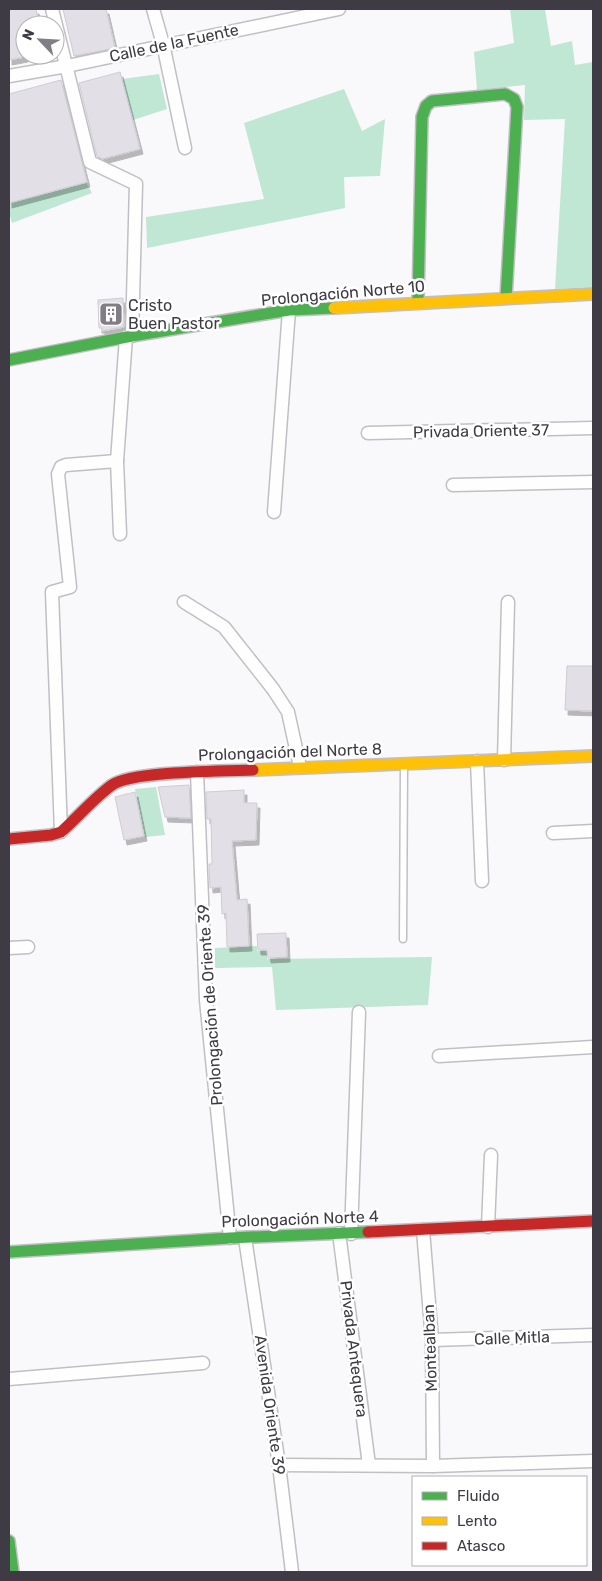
<svg xmlns="http://www.w3.org/2000/svg" width="602" height="1581" viewBox="0 0 602 1581" font-family="Rubik,sans-serif">
<style>
.green{fill:#bfe7d3}
.building{fill:#e2dfe6;stroke:#cfccd2;filter:url(#shadow)}
.lines{fill:none;stroke-linecap:round;stroke-linejoin:round}
.lane-casing{stroke:#c1bfc4;stroke-width:9}
.street-casing{stroke:#c1bfc4;stroke-width:15}
.fast-casing{stroke:#c1bfc4;stroke-width:14}
.slow-casing{stroke:#c1bfc4;stroke-width:14}
.jam-casing{stroke:#c1bfc4;stroke-width:14}
.lane{stroke:#fefefe;stroke-width:6}
.street{stroke:#fefefe;stroke-width:12}
.fast{stroke:#4caf50;stroke-width:11}
.slow{stroke:#ffc107;stroke-width:11}
.jam{stroke:#c62828;stroke-width:11}
.labels{text-anchor:middle;dominant-baseline:central;stroke-width:5;stroke-linejoin:round;paint-order:stroke}
.street-label{font-size:16px;fill:#3f3b44;stroke:#fff}
.poi-label{font-size:16px;fill:#3f3b44;stroke:#fff;text-anchor:start}
</style>
<defs>
<filter id="shadow"><feDropShadow dx="3" dy="5" stdDeviation="0" flood-color="#0004"/></filter>
</defs>
<rect width="100%" height="100%" fill="#f9f8fb"/>
<g class="green">
<path d="M510,9H545L551,46L572,41L575,65L593,62V287L555,289L565,119L524,120L525,85L477,90L474,52L514,43Z"/>
<path d="M159,74L167,109L133,120L122,79Z"/>
<path d="M344,89L362,131L385,119L380,176L344,177L345,208L147,248L146,217L264,199L244,123Z"/>
<path d="M86,183L92,193L12,223L9,212V203Z"/>
<path d="M156,787L165,835L145,837L135,789Z"/>
<path d="M257,946V951H267V959L432,957L428,1005L276,1010L272,967L215,968V948Z"/>
</g>
<g class="building">
<path d="M9,9H36L39,25H25V57L9,60Z"/>
<path d="M63,9H106L115,48L74,56Z"/>
<path d="M120,72L140,149L102,159L97,156L79,83Z"/>
<path d="M61,80L87,182L9,203V94Z"/>
<path d="M123,298L124,327L102,331V328H99L98,300Z"/>
<path d="M567,666H593V711L565,710Z"/>
<path d="M189,785L191,818L165,817L158,787Z"/>
<path d="M244,790V803H257L256,840L232,841L237,900L247,899L249,946L227,947L226,913L222,914L221,887L210,888L209,864H212L211,819H207L206,792Z"/>
<path d="M135,792L144,836L124,840L115,797Z"/>
<path d="M286,933L287,957L268,958L267,950H258L257,934Z"/>
</g>
<g class="lines">
<g class="lane-casing">
<path id="lane" d="M403,939L404,765"/>
</g>
<g class="street-casing">
<g id="street">
<path d="M52,9L90,162L136,184L132,336"/>
<path d="M153,9L163,44L185,148"/>
<path d="M9,76L67,66L339,9"/>
<path d="M368,433L593,428"/>
<path d="M453,485L593,482"/>
<path d="M274,512L289,310"/>
<path d="M120,534L117,461L126,337"/>
<path d="M184,602L224,627L273,689L288,712L300,767"/>
<path d="M504,760L508,602"/>
<path d="M477,761L482,881"/>
<path d="M197,772L206,1000L230,1238"/>
<path d="M61,832L52,592L70,587L58,474L61,467L66,465L117,461"/>
<path d="M553,833L593,831"/>
<path d="M9,948L28,947"/>
<path d="M439,1056L593,1047"/>
<path d="M488,1227L491,1155"/>
<path d="M423,1230L432,1340L433,1466"/>
<path d="M339,1233L369,1465"/>
<path d="M351,1234L359,1012"/>
<path d="M245,1238L279,1465L292,1572"/>
<path d="M432,1340L593,1335"/>
<path d="M9,1379L203,1363"/>
<path d="M279,1465L433,1466L593,1461"/>
</g>
</g>
<g class="fast-casing">
<g id="fast">
<path d="M418,302L422,117L426,106L432,101L505,94L514,99L517,107L506,298"/>
<path d="M9,360L132,336L289,310L334,308"/>
<path d="M9,1252L230,1238L368,1232"/>
<path d="M9,1541L13,1572"/>
</g>
</g>
<g class="slow-casing">
<g id="slow">
<path d="M334,308L593,294"/>
<path d="M253,770L593,756"/>
</g>
</g>
<g class="jam-casing">
<g id="jam">
<path d="M9,839L51,835L61,832C78,817 94,798 112,785C131,771 225,771 253,770"/>
<path d="M368,1232L593,1221"/>
</g>
</g>
<use href="#lane" class="lane"/>
<use href="#street" class="street"/>
<use href="#fast" class="fast"/>
<use href="#slow" class="slow"/>
<use href="#jam" class="jam"/>
</g>
<defs>
<g id="building-square" transform="scale(1.25)"><rect x="-9" y="-9" width="18" height="18" rx="4" fill="#807d84" stroke="#fff"/><path d="M-4-6H4V6H1V3H-1V6H-4ZM-2.5-4.3h1.7v1.8h-1.7ZM.8-4.3h1.7v1.8H.8ZM-2.5-1h1.7V.8h-1.7ZM.8-1h1.7V.8H.8Z" fill="#fff"/></g>
</defs>
<g fill-rule="evenodd">
<use href="#building-square" x="111" y="314"/>
</g>
<g class="labels">
<g class="street-label">
<text transform="translate(174 43) rotate(-12)">Calle de la Fuente</text>
<text transform="translate(343 293) rotate(-5)">Prolongación Norte 10</text>
<text transform="translate(481 431) rotate(-1)">Privada Oriente 37</text>
<text transform="translate(290 752) rotate(-2)">Prolongación del Norte 8</text>
<text transform="translate(210 1005) rotate(-94)">Prolongación de Oriente 39</text>
<text transform="translate(300 1219) rotate(-2)">Prolongación Norte 4</text>
<text transform="translate(512 1338) rotate(-2)">Calle Mitla</text>
<text transform="translate(430 1348) rotate(-92)">Montealban</text>
<text transform="translate(354 1349) rotate(83)">Privada Antequera</text>
<text transform="translate(270 1405) rotate(82)">Avenida Oriente 39</text>
</g>
<g class="poi-label">
<text x="128" y="305">Cristo<tspan x="128" dy="18">Buen Pastor</tspan></text>
</g>
</g>
<rect width="602" height="1581" fill="none" stroke="#3f3b44" stroke-width="20"/>
<rect x="412" y="1476" width="175" height="90" fill="#ffffff" stroke="#b2b1b4"/>
<rect x="422" y="1492" width="25" height="8" fill="#4caf50" stroke="#b2b1b4"/>
<text x="457" y="1501" font-size="15" fill="#3f3b44">Fluido</text>
<rect x="422" y="1517" width="25" height="8" fill="#ffc107" stroke="#b2b1b4"/>
<text x="457" y="1526" font-size="15" fill="#3f3b44">Lento</text>
<rect x="422" y="1542" width="25" height="8" fill="#c62828" stroke="#b2b1b4"/>
<text x="457" y="1551" font-size="15" fill="#3f3b44">Atasco</text>
<g transform="translate(40 40) rotate(295)"><circle r="24" fill="#ffffff" stroke="#b2b1b4"/>
<path d="M0-4L9 19L0 12L-9 19Z" fill="#807d84"/>
<text y="-8" font-size="14" font-weight="bold" text-anchor="middle" fill="#3f3b44">N</text>
</g>
</svg>
